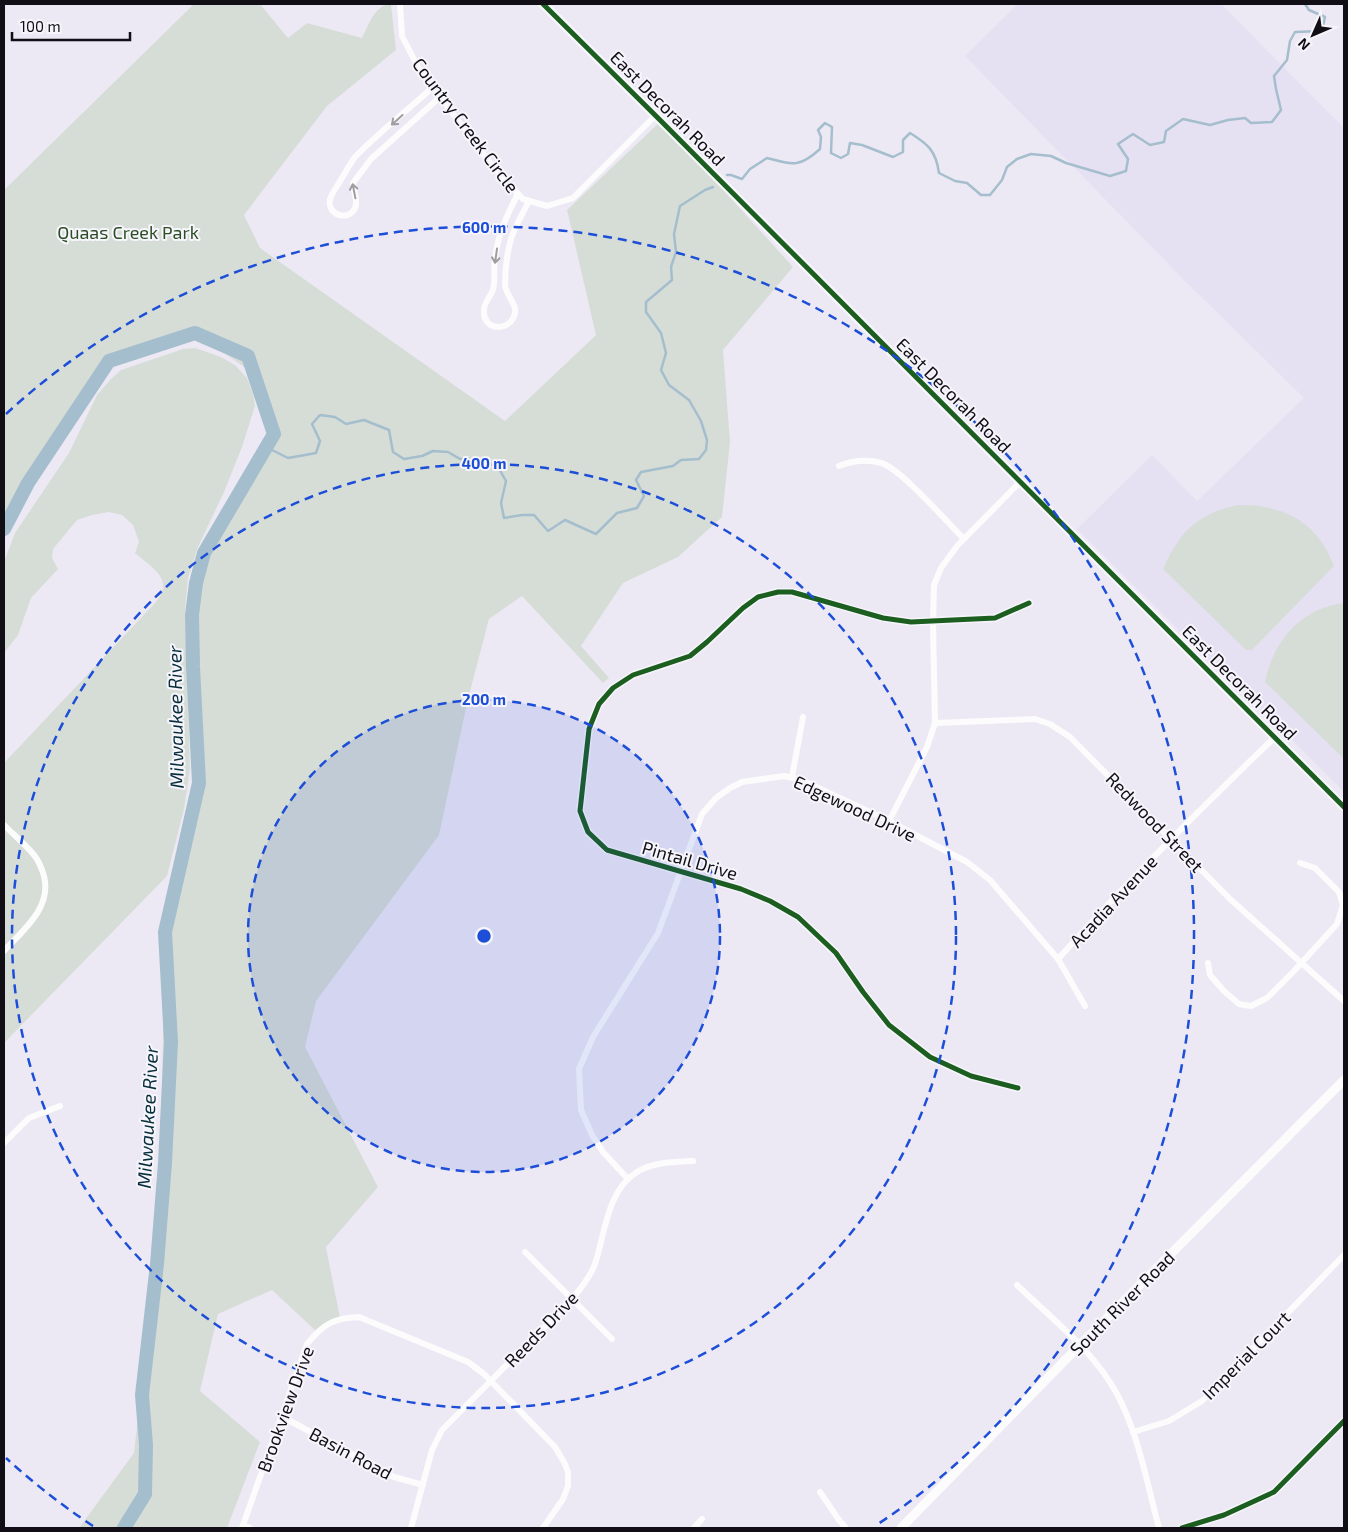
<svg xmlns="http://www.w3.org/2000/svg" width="1348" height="1532" viewBox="0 0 1348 1532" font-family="'Exo 2',sans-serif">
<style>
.built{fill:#e6e0f3}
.green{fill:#d6ddd7}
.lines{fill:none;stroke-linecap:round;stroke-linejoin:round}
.stream{stroke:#a4becd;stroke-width:2.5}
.river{stroke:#a4becd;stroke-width:14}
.street{stroke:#fcfcfd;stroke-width:6}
.secondary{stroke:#fcfcfd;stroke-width:9}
.cycleway-casing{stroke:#f7f5fc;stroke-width:8}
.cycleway{stroke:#1b5e20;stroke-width:5}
.oneway{stroke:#9e9da0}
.ring{fill:none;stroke:#1d4ed8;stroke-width:2.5;stroke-dasharray:9 6}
.labels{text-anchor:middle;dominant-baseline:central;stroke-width:4;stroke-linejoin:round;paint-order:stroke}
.street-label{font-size:18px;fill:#110f15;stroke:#f7f5fc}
.park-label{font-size:18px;fill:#2c4e24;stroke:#f7f5fc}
.water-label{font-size:19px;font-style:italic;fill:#062e3a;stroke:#f7f5fc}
.centre{fill:#1d4ed8;stroke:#f7f5fc;stroke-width:2.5}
.ring-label{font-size:15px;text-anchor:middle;font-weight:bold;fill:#1d4ed8;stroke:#f7f5fc;stroke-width:4;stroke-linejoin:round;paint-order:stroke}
</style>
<rect width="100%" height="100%" fill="#ede9f4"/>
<path class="built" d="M1018,4H1221L1344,128V792L1258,706L1217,668L1077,529L1152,455L1197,501L1304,398L1184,280L965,56Z"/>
<g class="green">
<path d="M194,4H260L288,38L307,23L362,38C368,26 375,4 391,4L396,50L327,106L244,215L260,248L505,421L596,335L567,210L661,121L793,267L723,350L730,442L722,517L678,557L623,583L581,646L609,678L603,683L522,596L489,619L467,703L439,835L316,1001L305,1047L378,1187L326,1247L340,1318L317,1332L272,1290L218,1314L200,1391L260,1442L227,1528H79L134,1453L159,1233L165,932L199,783L193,667L192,615L196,583L204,553L274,434L247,369L195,333L109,361L28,483L4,529V190Z"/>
<path d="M195,348L221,357L235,365L247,378L253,394L255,406L242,447L224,492L198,547L188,578L185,610L190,769L184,809L167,876L4,1043V763L156,602C175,579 152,568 135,553L139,542L133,525L122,515L109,512L92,515L77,520L53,549L52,558L58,569L31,598L18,635L4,653V562L15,533L69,453L97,395L111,379L121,370L183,349Z"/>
<path d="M1239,505C1284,504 1318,523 1334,566L1252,650H1246L1163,569C1180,531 1198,513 1239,505Z"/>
<path d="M1344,603V759L1265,682C1273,641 1301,608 1344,603Z"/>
</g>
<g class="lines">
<g class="stream">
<path d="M727,175H731L742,179L750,169L767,158C793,165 799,168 820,149L821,137L818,130L825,123L832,127L831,153L841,158L848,154L850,143L862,145L893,157L903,152V140L910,133C928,144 936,151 939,173L955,181L967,183L981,195H990L1002,180L1007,167L1017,159L1031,154L1051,156L1066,163L1110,176L1126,171L1128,159L1118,144L1133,134L1150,145L1164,142L1166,131L1183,119L1210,125L1228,120L1245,118L1251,123L1272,122L1281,110L1276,89L1274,76L1287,60L1290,41L1295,32L1322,31L1325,17L1309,10L1305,4"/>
<path d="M266,447L288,458L316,453L320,441L312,424L320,415L335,417L346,424L364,420L389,430L393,452L404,459L422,456L433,451L448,452L460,459H478L498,467L506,481L501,503L504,518L522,515H534L548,531L565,520L596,534L617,513L637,508L644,496L636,480L641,472L673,466L681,460L699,459L706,450L707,440L701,421L689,400L669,385L661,370L666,353L661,333L646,312V302L672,280L671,267L676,252L674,234L680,206L705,190L713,187"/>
</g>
<path class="river" d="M4,529L28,483L109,361L195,333L248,356L274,434L204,553L196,583L192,615L193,667L199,783L165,932L171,1042L165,1163L157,1264L142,1395L146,1445L145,1494L124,1528"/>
<g class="street">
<path d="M400,4L402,36L419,69L494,168L523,199L547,206L573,198L656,115"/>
<path d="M433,87C408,110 378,133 355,157C349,165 344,175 339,183C336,188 331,194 330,200C327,217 352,222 356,205C357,198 353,190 353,183L371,159L440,97"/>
<path d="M518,194C507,214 497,236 495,259C493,269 496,279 493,289C491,297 484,302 484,310C482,331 511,333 515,313C517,304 506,296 505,285C505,271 507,253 511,239C515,226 523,213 529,201"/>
<path d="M839,466C852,461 867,459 881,463C900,468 947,522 964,539"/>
<path d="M935,723L1035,719L1050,724L1070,737L1230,899L1344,1001"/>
<path d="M792,777L803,717"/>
<path d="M889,821L927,747L935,723L933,622L934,585L941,568L957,546L1020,482"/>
<path d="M4,825C14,835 25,844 34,855C39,861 42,869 44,876C52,908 23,930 4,951"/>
<path d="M1058,959C1127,882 1200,809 1275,737"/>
<path d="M1208,963L1210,975L1224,991L1239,1004L1251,1006L1267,998L1294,971L1337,924L1343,905L1339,892L1315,868L1300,863"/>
<path d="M1018,1088L971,1076L930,1057L889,1025L863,992L836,953L798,917L770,901L741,889L607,850L588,832L580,811L589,729L599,704L613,688L633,675L690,656L707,642L743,608L758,597L778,592H792L883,618L911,622L995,618L1029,603"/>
<path d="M4,1143L29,1118L60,1106"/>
<path d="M628,1179L603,1152L592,1135L581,1110L579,1069L593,1037L658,933L702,814L716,798L730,788L742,782L784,776L801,780L889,821L967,862L990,880L1058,959L1085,1006"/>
<path d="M525,1252L612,1339"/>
<path d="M1017,1285C1051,1318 1094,1351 1117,1394C1139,1435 1147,1484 1159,1528"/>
<path d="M281,1416L394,1477L423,1485"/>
<path d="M1133,1432L1169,1421L1202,1401L1344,1255"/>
<path d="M820,1492L839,1520L846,1528"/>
<path d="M243,1525L250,1528"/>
<path d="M242,1528L307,1344C323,1324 334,1318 359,1317L468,1362L484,1374L555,1447L564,1462L568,1472V1486L563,1499L543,1528"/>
<path d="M411,1528L432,1450L442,1430L572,1299C581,1288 590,1277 595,1264C605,1234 607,1190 637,1172C653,1162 674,1162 693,1161"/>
<path d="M694,1528L702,1519"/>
<path d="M1182,1528L1224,1515L1274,1492L1344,1421"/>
</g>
<g class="secondary">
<path d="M543,4L661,121L1344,807"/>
<path d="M901,1528L1080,1345L1344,1080"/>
</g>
<g class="cycleway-casing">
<g id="cycleway">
<path d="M543,4L661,121L1344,807"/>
<path d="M1018,1088L971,1076L930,1057L889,1025L863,992L836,953L798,917L770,901L741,889L607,850L588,832L580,811L589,729L599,704L613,688L633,675L690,656L707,642L743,608L758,597L778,592H792L883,618L911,622L995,618L1029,603"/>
<path d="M1182,1528L1224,1515L1274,1492L1344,1421"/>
</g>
</g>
<use href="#cycleway" class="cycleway"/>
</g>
<defs><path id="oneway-shaft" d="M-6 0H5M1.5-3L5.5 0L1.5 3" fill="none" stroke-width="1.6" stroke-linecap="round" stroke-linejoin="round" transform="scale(1.25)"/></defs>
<g class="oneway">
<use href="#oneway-shaft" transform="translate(397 120) rotate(138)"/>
<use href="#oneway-shaft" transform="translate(354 191) rotate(-101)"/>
<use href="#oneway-shaft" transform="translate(496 256) rotate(98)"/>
</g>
<circle cx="484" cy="936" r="236" fill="#1d4ed8" fill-opacity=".12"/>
<g class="ring">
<circle cx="484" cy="936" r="236"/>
<circle cx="484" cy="936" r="472"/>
<path d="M93 1526A708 708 0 0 1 6 1458M6 414A708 708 0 1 1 875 1526"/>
</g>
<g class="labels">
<g class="street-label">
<text transform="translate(668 108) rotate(45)">East Decorah Road</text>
<text transform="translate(466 125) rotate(53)">Country Creek Circle</text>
<text transform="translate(954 395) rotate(45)">East Decorah Road</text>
<text transform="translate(1240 682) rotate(45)">East Decorah Road</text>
<text transform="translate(855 808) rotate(25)">Edgewood Drive</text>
<text transform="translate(1155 822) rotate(46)">Redwood Street</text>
<text transform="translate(690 860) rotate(16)">Pintail Drive</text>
<text transform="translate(1113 901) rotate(-47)">Acadia Avenue</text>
<text transform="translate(1122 1303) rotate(-45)">South River Road</text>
<text transform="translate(541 1329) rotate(-46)">Reeds Drive</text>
<text transform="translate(1246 1355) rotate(-45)">Imperial Court</text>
<text transform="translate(285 1409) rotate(-70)">Brookview Drive</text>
<text transform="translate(351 1453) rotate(28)">Basin Road</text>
</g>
<g class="park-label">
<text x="128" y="232">Quaas Creek Park</text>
</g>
<g class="water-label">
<text transform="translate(175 717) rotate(-91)">Milwaukee River</text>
<text transform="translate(147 1117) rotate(-87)">Milwaukee River</text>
</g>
</g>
<circle cx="484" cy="936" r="8" class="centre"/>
<g class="ring-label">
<text x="484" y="233">600 m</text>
<text x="484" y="469">400 m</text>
<text x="484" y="705">200 m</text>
</g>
<rect width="1348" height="1532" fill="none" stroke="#110f15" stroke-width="10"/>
<g transform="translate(1313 35) rotate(225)" stroke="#f7f5fc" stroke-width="4" paint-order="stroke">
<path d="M0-4L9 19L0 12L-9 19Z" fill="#110f15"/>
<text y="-8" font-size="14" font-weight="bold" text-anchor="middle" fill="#110f15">N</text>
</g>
<path d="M12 32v8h118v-8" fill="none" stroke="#110f15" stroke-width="2.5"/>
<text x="20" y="32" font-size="15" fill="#110f15" stroke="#f7f5fc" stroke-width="4" paint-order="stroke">100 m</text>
</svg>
